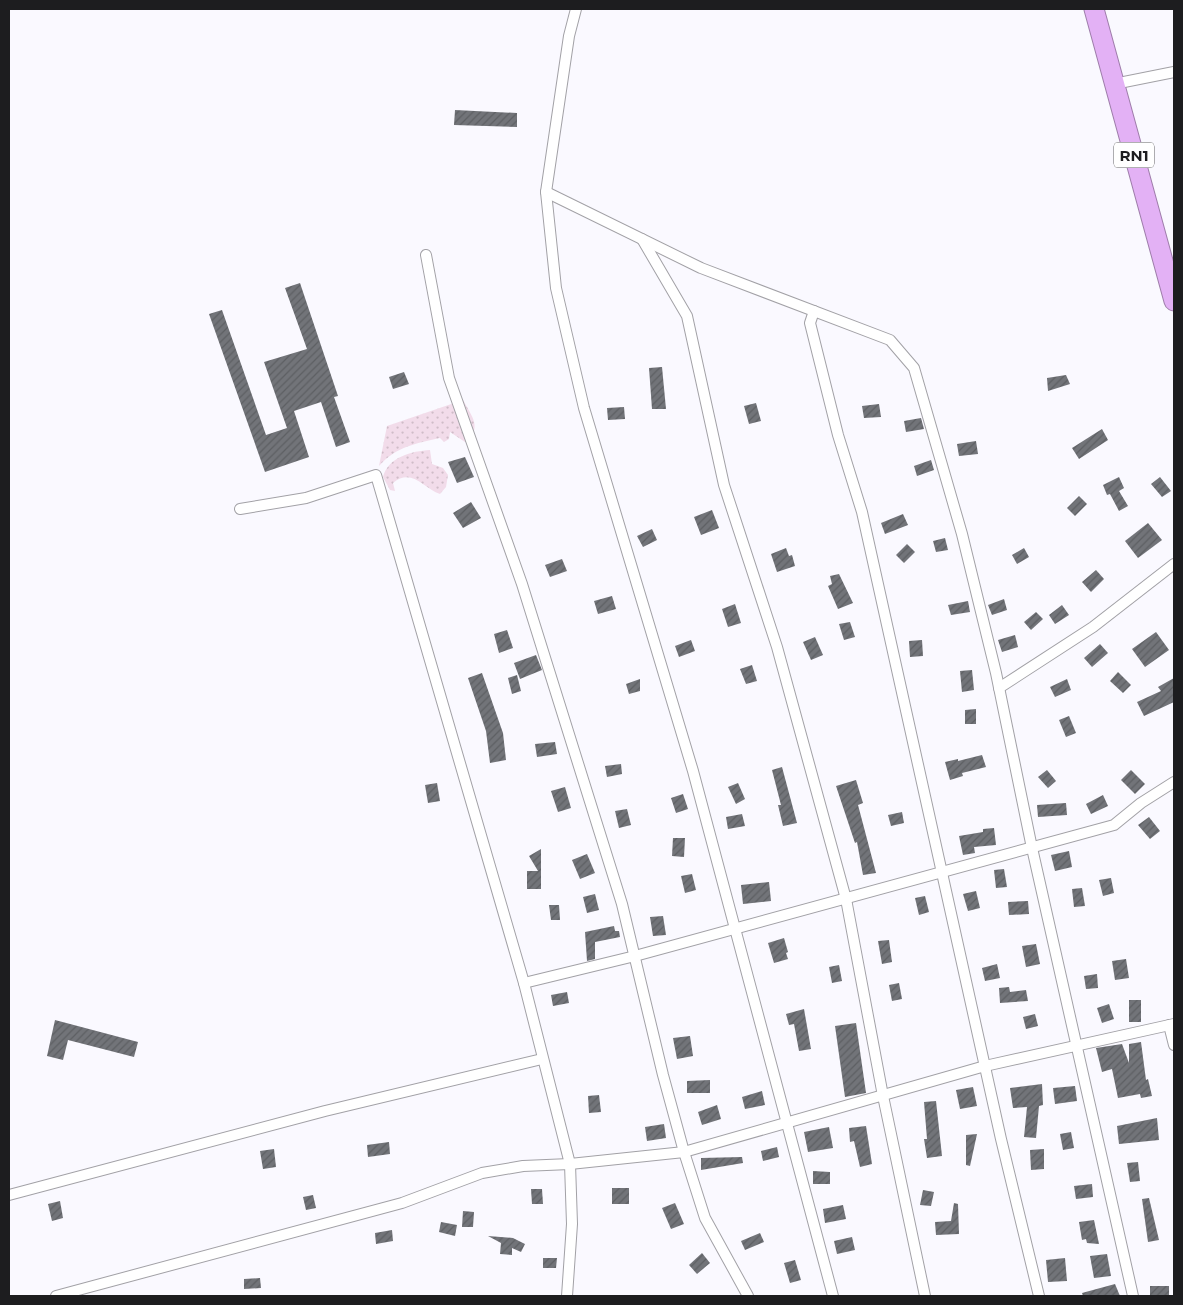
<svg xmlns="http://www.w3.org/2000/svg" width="1183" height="1305" viewBox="0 0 1183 1305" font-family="Montserrat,sans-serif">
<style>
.grass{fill:url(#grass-dots)}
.building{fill:url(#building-hatch)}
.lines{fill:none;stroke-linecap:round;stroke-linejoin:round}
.street-casing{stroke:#a2a1a6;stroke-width:12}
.highway-casing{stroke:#9e7daa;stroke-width:21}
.street{stroke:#fff;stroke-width:10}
.highway{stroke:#e3b1f5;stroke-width:19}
.labels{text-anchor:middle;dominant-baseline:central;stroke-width:4.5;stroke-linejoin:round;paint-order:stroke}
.shield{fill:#fff;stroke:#616162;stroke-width:1}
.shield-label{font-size:15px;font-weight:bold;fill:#1d1d1f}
</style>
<defs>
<pattern id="grass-dots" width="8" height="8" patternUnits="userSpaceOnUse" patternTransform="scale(1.25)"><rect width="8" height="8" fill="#f2dcea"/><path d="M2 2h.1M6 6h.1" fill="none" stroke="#cfbcc8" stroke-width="1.8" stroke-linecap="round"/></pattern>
<pattern id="building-hatch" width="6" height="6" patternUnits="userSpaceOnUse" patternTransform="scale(1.25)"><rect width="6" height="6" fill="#727479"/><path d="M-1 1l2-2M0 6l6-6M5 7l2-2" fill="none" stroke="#5d5f63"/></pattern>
</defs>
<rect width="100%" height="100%" fill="#faf9ff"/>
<g class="grass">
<path d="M463,400C472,417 483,428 465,442L450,432L449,439L444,442L440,438C415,444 397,446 379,466L387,426Z"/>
<path d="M430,450L432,464L443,468L448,475L446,487L440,494C424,489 412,467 393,483L395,491L390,490L383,477C388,457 412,451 430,450Z"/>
</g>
<g class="building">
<path d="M455,110L517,113V127L454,125Z"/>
<path d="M300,283L338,396L334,397L350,442L336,447L321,402L294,411L309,457L265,472L209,314L222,310L266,435L287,428L264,362L307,349L285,288Z"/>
<path d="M662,367L666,409H652L649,368Z"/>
<path d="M404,372L409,384L393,389L389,377Z"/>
<path d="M1066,375L1070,384L1048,391L1047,378Z"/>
<path d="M756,403L761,421L749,424L744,406Z"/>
<path d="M879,404L881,417L864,418L862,406Z"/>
<path d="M624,407L625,419L608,420L607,408Z"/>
<path d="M921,418L924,429L906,432L904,421Z"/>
<path d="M1102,429L1108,440L1079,459L1072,448Z"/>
<path d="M976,441L978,454L959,456L957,444Z"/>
<path d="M465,457L474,477L457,483L448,462Z"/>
<path d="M931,460L934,470L917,476L914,466Z"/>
<path d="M1119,477L1124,488L1119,491L1128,506L1119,511L1110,494L1107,495L1103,485Z"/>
<path d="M1160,477L1171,491L1162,497L1151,484Z"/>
<path d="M1079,496L1087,504L1075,516L1067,508Z"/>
<path d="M471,502L481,518L463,528L453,513Z"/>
<path d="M712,510L719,528L701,535L694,517Z"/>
<path d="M903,514L908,525L885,534L881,523Z"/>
<path d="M1148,523L1162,540L1138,558L1125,541Z"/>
<path d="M652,529L657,540L643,547L637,536Z"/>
<path d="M945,538L948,550L936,552L933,541Z"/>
<path d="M907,544L915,552L904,563L896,555Z"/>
<path d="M786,548L789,556L792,555L795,566L777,572L771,554Z"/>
<path d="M1024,548L1029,557L1017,564L1012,555Z"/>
<path d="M562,559L567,571L550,577L545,565Z"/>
<path d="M1096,570L1104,579L1091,592L1082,582Z"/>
<path d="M839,574L853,603L838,609L828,586L832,584L830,576Z"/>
<path d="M612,596L616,609L598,614L594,601Z"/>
<path d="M1004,599L1007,610L992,615L988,605Z"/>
<path d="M968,601L970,612L951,615L948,605Z"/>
<path d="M735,604L741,623L728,627L722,609Z"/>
<path d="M1062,605L1069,615L1055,624L1049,615Z"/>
<path d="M1036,612L1043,619L1031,630L1024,622Z"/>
<path d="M850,622L855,637L844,640L839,624Z"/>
<path d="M507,630L513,648L499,653L494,634Z"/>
<path d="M1156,632L1169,650L1145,667L1132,649Z"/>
<path d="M1015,635L1018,647L1002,652L998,640Z"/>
<path d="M815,637L823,655L811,660L803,642Z"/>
<path d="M691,640L695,651L679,657L675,646Z"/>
<path d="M922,640L923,656L910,657L909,641Z"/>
<path d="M1100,644L1108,653L1092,667L1084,658Z"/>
<path d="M536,655L542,670L520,679L514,663Z"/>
<path d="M752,665L757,681L746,684L740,669Z"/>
<path d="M972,670L974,690L962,692L960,671Z"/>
<path d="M1118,672L1131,685L1123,693L1110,681Z"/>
<path d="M482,673L503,733L506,760L490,763L486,731L468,678Z"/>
<path d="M517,675L521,691L512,694L508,678Z"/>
<path d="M1174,678V702L1144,716L1137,702L1161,691L1158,687Z"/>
<path d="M640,679V691L629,694L626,684Z"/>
<path d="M1067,679L1071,690L1055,697L1050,687Z"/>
<path d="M976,709V724H965V710Z"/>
<path d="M1069,716L1076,733L1066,737L1059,720Z"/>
<path d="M555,742L557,754L537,757L535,744Z"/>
<path d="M982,755L986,767L962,773L963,776L950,780L945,762L958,759V761Z"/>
<path d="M621,764L622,774L607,777L605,766Z"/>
<path d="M782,767L797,823L783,826L778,805H781L772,770Z"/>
<path d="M1047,770L1056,781L1048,788L1038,777Z"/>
<path d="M1131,770L1145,784L1135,794L1121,780Z"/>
<path d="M856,780L863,803L858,805L876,873L863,875L857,842L855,843L836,786Z"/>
<path d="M437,783L440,801L428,803L425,785Z"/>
<path d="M738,783L745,799L736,804L728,787Z"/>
<path d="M565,787L571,808L558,812L551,791Z"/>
<path d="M683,794L688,809L676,813L671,798Z"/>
<path d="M1103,795L1108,806L1091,814L1086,804Z"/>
<path d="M1066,803L1067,815L1038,817L1037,805Z"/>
<path d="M627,809L631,825L619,828L615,811Z"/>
<path d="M902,812L904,823L891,826L888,815Z"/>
<path d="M742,814L745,826L728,829L726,817Z"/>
<path d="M1149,817L1160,831L1150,839L1138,825Z"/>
<path d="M994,828L996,845L974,847L975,853L963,855L959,836L983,832V829Z"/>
<path d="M673,838H685L684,857L672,856Z"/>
<path d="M541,849V889H527V871H538L529,856Z"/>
<path d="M1069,851L1072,867L1055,871L1051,855Z"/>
<path d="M587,854L595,873L580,879L572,860Z"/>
<path d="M1004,869L1007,887L996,888L994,870Z"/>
<path d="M692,874L696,890L685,893L681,876Z"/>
<path d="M1111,878L1114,893L1103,896L1099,880Z"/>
<path d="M769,882L771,901L743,904L741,885Z"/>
<path d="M1082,888L1085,906L1074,907L1072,889Z"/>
<path d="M976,891L980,908L968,911L963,894Z"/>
<path d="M595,894L599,910L587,913L583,897Z"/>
<path d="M925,896L929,912L919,915L915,898Z"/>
<path d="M1028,901L1029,914L1009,915L1008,902Z"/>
<path d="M549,905H559L560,920H551Z"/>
<path d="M663,916L666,935L653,936L650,917Z"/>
<path d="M614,926L615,931H619L620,937L595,942V959L587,961L585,932Z"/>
<path d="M784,938L788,952L786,953L788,959L774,963L768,943Z"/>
<path d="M889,940L892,962L882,964L878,941Z"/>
<path d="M1036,944L1040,964L1026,967L1022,946Z"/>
<path d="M1126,959L1129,978L1115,980L1112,961Z"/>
<path d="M997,964L1000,978L985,981L982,968Z"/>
<path d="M839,965L842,981L832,983L829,967Z"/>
<path d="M1097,974L1098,988L1086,989L1084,976Z"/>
<path d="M899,983L902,999L892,1001L889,985Z"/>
<path d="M1009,987L1010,992L1026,990L1028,1001L1000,1003L999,988Z"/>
<path d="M567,992L569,1003L553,1006L551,995Z"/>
<rect x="1129" y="1000" width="12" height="22"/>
<path d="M1109,1004L1114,1019L1102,1023L1097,1008Z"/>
<path d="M804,1009L811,1049L799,1051L794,1024L789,1025L786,1014Z"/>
<path d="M1035,1014L1038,1026L1026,1029L1023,1017Z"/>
<path d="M55,1020L138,1042L134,1057L68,1040L63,1060L47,1056Z"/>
<path d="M856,1023L866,1093L845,1097L835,1026Z"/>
<path d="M690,1036L693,1056L677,1059L673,1038Z"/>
<path d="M1141,1042L1146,1080L1148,1079L1152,1096L1141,1098L1140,1094L1118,1098L1112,1069L1102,1072L1096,1048L1122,1044L1129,1063V1044Z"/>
<path d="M710,1080V1093H687V1081Z"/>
<path d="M1042,1084L1043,1105L1039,1106L1036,1138L1024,1137L1027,1107L1013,1108L1010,1088Z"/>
<path d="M1075,1086L1077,1101L1055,1104L1053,1088Z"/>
<path d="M973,1087L977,1106L960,1109L956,1090Z"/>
<path d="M762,1091L765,1105L745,1109L742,1097Z"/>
<path d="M599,1095L601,1112L589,1113L588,1096Z"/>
<path d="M936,1101L942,1156L927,1158L924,1139H927L924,1102Z"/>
<path d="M717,1105L721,1119L702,1125L698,1112Z"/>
<path d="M1157,1118L1159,1140L1119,1144L1117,1126Z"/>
<path d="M664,1124L666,1138L647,1141L645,1127Z"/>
<path d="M866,1126L872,1164L860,1167L854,1141L850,1142L849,1128Z"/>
<path d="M829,1127L833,1148L808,1152L804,1132Z"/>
<path d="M1071,1132L1074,1148L1063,1150L1060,1134Z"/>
<path d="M977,1134L970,1166L966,1165V1135Z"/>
<path d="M389,1142L390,1154L368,1157L367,1145Z"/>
<path d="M777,1147L779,1157L763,1161L761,1151Z"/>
<path d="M274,1149L276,1167L263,1169L260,1151Z"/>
<path d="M1044,1149V1169L1031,1170L1030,1150Z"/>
<path d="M742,1157L743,1163L701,1170V1158Z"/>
<path d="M1138,1162L1140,1181L1130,1182L1127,1163Z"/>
<path d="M813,1171L830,1172V1184H813Z"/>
<path d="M1092,1184L1093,1197L1076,1199L1074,1186Z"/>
<rect x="612" y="1188" width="17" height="16"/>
<path d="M531,1189H542L543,1204H532Z"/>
<path d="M923,1190L934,1192L931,1206L920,1205Z"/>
<path d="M313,1195L316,1208L306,1210L303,1197Z"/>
<path d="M1149,1198L1159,1240L1148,1242L1142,1199Z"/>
<path d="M60,1201L63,1218L52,1221L48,1204Z"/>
<path d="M675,1203L684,1224L671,1229L662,1208Z"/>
<path d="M954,1203L958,1204L959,1234L936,1235L935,1222L951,1221Z"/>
<path d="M843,1205L846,1219L825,1223L823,1209Z"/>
<path d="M463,1211L474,1212L473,1227H462Z"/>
<path d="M1094,1220L1099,1244L1087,1243L1086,1239L1082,1240L1079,1222Z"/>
<path d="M441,1222L457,1225L455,1236L439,1232Z"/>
<path d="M392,1230L393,1241L376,1244L375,1233Z"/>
<path d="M760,1233L764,1242L745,1250L741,1241Z"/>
<path d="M488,1236L513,1238L525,1244L521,1252L512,1248V1255L500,1254L501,1243Z"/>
<path d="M852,1237L855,1250L837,1254L834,1241Z"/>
<path d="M702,1253L710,1263L697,1274L689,1265Z"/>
<path d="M1107,1254L1111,1276L1094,1278L1090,1256Z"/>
<path d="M543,1258H557L556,1268H543Z"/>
<path d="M1065,1258L1067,1281L1048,1282L1046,1260Z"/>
<path d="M795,1260L801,1280L790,1283L784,1263Z"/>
<path d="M260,1278L261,1288L244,1289V1279Z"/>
<path d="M1115,1284L1120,1296H1083L1082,1293Z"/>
<rect x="1150" y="1286" width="19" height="10"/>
</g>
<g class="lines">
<g class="street-casing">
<g id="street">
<path d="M576,9L569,36L546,192L556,288L584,408L693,771L833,1296"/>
<path d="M1114,84L1174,72"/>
<path d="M546,192L701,268L890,340L914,368L962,534L996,673L1032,848L1133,1296"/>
<path d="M642,239L687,316L724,485L777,647L846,899L883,1096L925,1296"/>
<path d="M426,255L449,378L522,584L622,904L663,1075L684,1152L705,1218L748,1296"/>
<path d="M814,311L810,323L838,435L862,512L1001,1139L1039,1296"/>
<path d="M240,509L306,498L376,475L524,983L570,1164L572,1224L567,1296"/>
<path d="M999,688L1093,627L1174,564"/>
<path d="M524,983L635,956L1114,825L1141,803L1174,782"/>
<path d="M1169,1025L1174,1045"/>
<path d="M9,1195L325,1111L542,1059"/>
<path d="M56,1296L402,1203L482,1173L523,1166L570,1164L684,1152L985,1066L1174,1024"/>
</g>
</g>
<g class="highway-casing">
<path id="highway" d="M1094,9L1174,301"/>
</g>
<use href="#street" class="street"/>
<use href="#highway" class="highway"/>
</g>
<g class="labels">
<rect class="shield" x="1114" y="142.5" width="40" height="25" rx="4"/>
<g class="shield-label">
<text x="1134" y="155">RN1</text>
</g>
</g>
<rect width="1183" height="1305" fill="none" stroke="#1d1d1f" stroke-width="20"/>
</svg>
